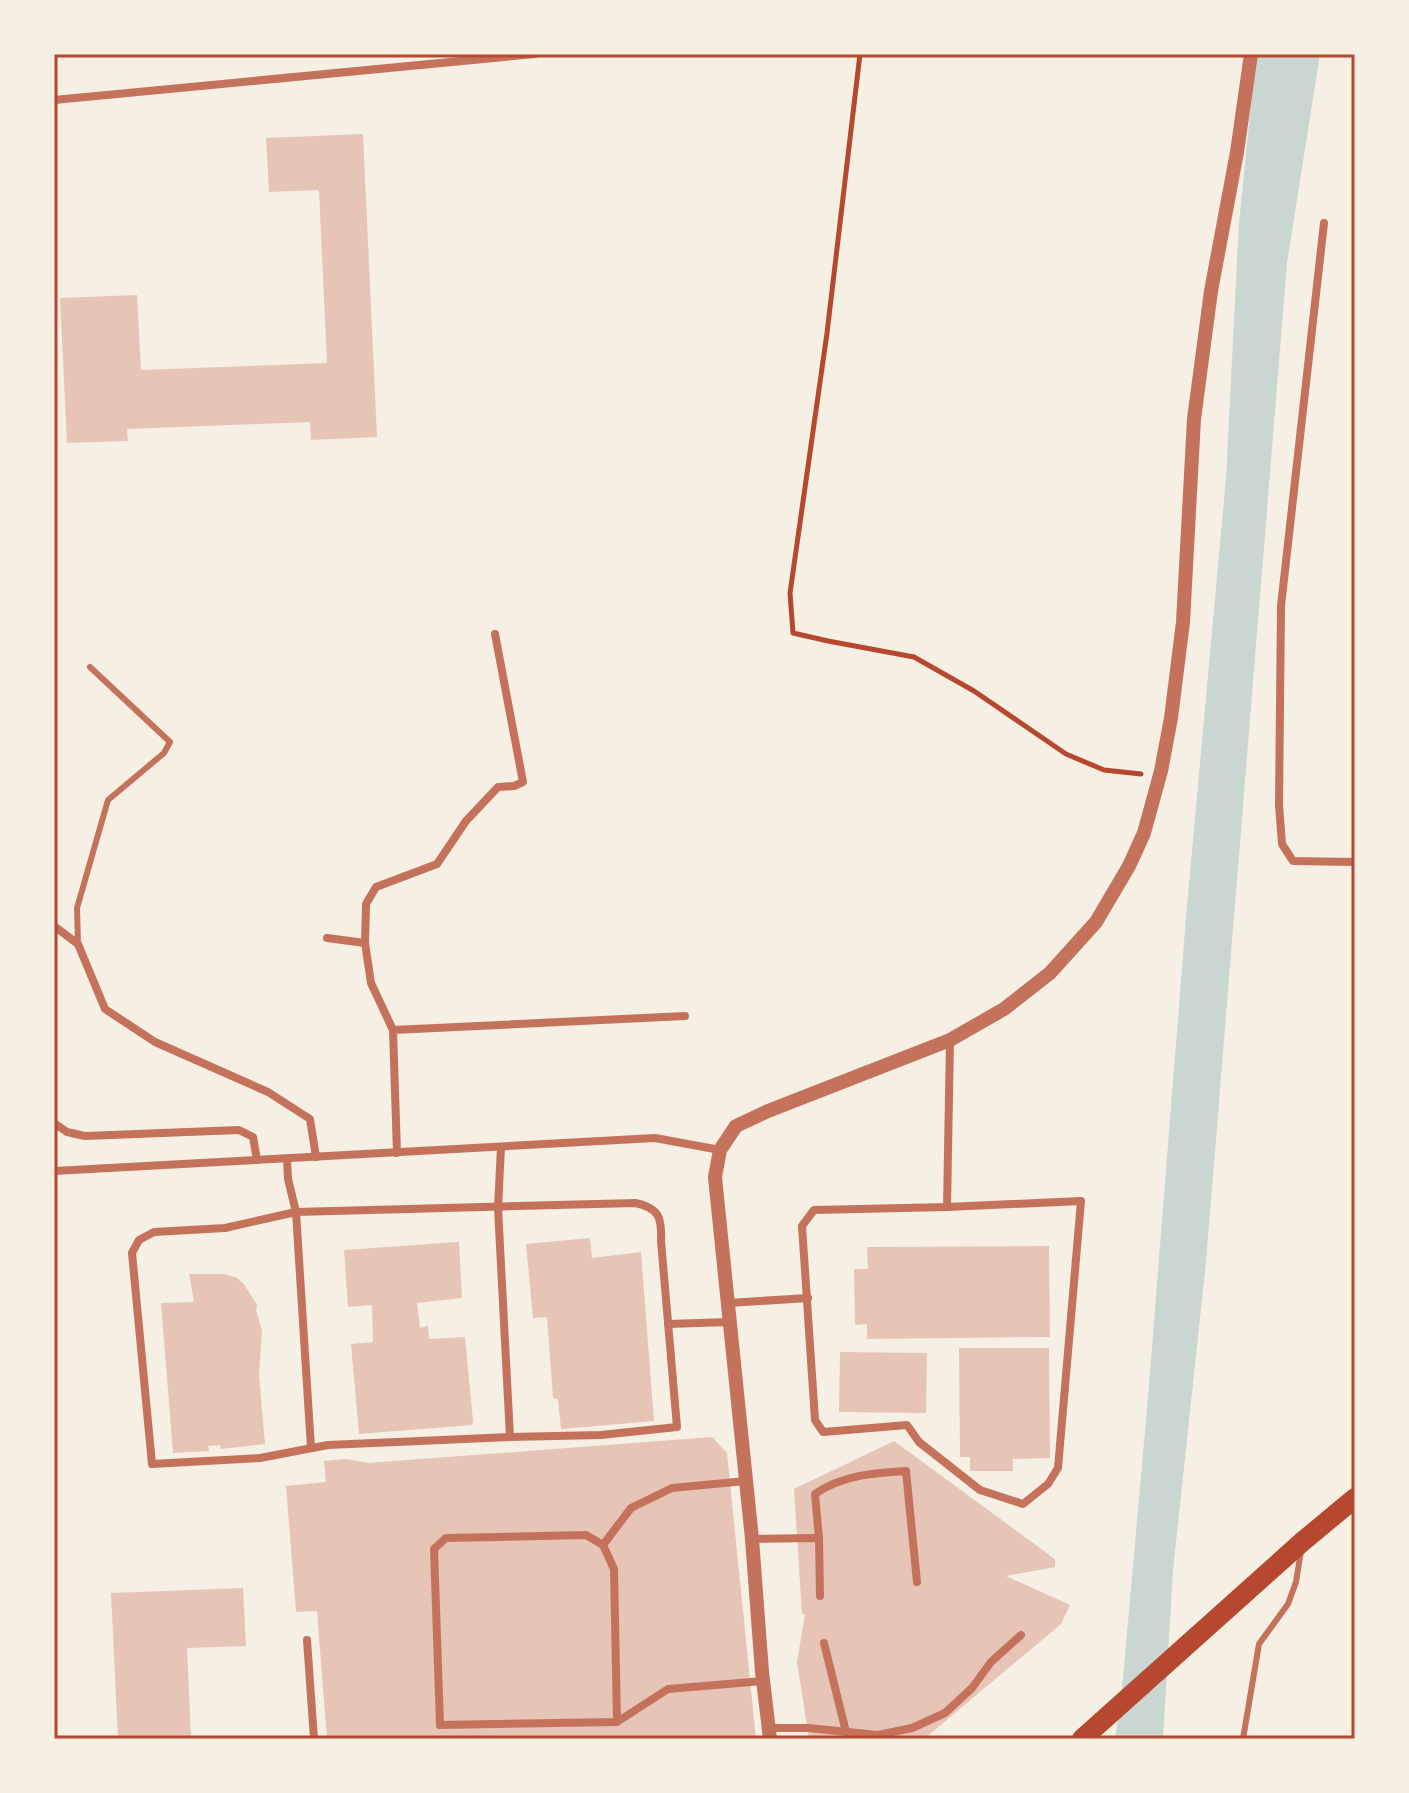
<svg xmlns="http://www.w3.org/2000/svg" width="1409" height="1793" viewBox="0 0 1409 1793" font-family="'Fira Sans',sans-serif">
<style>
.water{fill:#c9d6d2}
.building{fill:#e6c5b7}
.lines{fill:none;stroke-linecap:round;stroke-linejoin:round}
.path{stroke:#b5482f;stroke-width:5}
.service{stroke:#c5725c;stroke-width:6}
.minor{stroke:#c5725c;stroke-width:8}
.tertiary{stroke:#c5725c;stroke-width:14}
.primary{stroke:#b5482f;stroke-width:20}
.neatline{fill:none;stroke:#b5482f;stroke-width:3}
</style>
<rect width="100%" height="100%" fill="#f6efe4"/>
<path class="water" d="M1256,54H1320L1287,263L1206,1262L1173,1570L1163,1739H1115L1121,1700L1148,1398L1186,917L1226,478L1239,223Z"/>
<g class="building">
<path d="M363,134L377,437L311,440L310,422L127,429L128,441L67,443L60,298L137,295L141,370L327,363L319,190L269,192L266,138Z"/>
<path d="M590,1238L592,1258L641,1252L654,1421L561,1429L558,1399L553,1398L547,1317L533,1318L526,1244Z"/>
<path d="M459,1242L462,1298L417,1303L420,1328L428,1326L429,1339L465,1337L473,1421L472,1425L359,1434L351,1344L373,1342L372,1305L348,1307L344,1250Z"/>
<path d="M1049,1246L1050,1337L867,1339V1324L855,1325L854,1269H868L867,1247Z"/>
<path d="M189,1274H225L237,1278L244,1284L257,1305L256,1310L262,1331L259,1375L265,1444L221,1449L220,1445L208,1446L209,1451L173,1453L161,1303L194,1302Z"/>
<path d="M959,1348H1049L1050,1458L1013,1459V1471H970V1457H960Z"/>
<path d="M840,1352L927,1353L926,1413L839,1412Z"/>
<path d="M712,1437L727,1453L756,1739H327L317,1611L296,1612L286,1486L326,1482L324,1461L346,1459L368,1463Z"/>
<path d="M894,1441L1055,1559V1567L1006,1576L1070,1605L1061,1624L924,1739H809L797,1662L805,1614H802L794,1489Z"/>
<path d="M243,1588L246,1646L187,1648L191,1739H118L111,1593Z"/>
</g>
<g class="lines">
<path class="path" d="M860,54L827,333L790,593L793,633L828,641L914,657L974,691L1066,754L1104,770L1141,774"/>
<g class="service">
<path d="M78,944L77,908L108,800L164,753L170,742L90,667"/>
<path d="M1243,1739L1259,1644L1288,1604L1296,1582L1301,1551"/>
</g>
<g class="minor">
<path d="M54,100L535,54"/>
<path d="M1324,223L1281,606L1279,805L1282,844L1293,861L1355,862"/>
<path d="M54,926L78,944L105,1009L155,1042L268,1092L310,1119L316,1157"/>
<path d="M327,938L365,943L371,983L393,1030"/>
<path d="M365,943L366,904L376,887L437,864L466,821L498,787L514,786L523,782L495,634"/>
<path d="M54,1123L67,1132L85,1136L239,1130L253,1137L257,1160"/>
<path d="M501,1147L498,1208L510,1437"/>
<path d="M397,1153L393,1030L685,1016"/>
<path d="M287,1159L288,1179L296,1212L311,1448"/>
<path d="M54,1171L655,1138L720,1150"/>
<path d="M635,1203C659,1208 662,1217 661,1241L677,1427L601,1435L510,1437L328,1445L260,1458L152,1464L132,1253L139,1240L154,1232L225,1228L296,1212Z"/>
<path d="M947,1207L1081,1201L1058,1468L1048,1484L1023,1504L980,1490L919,1442L907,1425L823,1432L815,1420L802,1226L814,1210L947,1207L950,1040"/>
<path d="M728,1303L808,1298"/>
<path d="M668,1324L729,1322"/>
<path d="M819,1538L815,1494C842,1475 874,1473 906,1471L917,1582"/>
<path d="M752,1539L819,1538L820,1596"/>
<path d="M603,1545L631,1508L672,1488L746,1481"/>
<path d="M307,1640L314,1739"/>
<path d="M824,1643L846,1732"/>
<path d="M617,1722L614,1569L603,1545L586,1535L446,1538L434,1549L440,1725L617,1722L668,1689L763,1681"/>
<path d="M768,1728H808L878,1735L912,1728L945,1713L972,1688L991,1662L1021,1635"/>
</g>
<path class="tertiary" d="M770,1739L762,1672L752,1539L717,1197L715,1177L720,1150L736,1126L768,1111L950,1040L1004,1009L1050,973L1096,922L1129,866L1144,833L1161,771L1171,718L1183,622L1194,419L1211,291L1237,152L1251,54"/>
<path class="primary" d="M1082,1739L1302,1542L1355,1498"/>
</g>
<rect width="1409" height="1793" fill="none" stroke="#f6efe4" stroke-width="112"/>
<rect x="56" y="56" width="1297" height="1681" class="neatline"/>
</svg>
